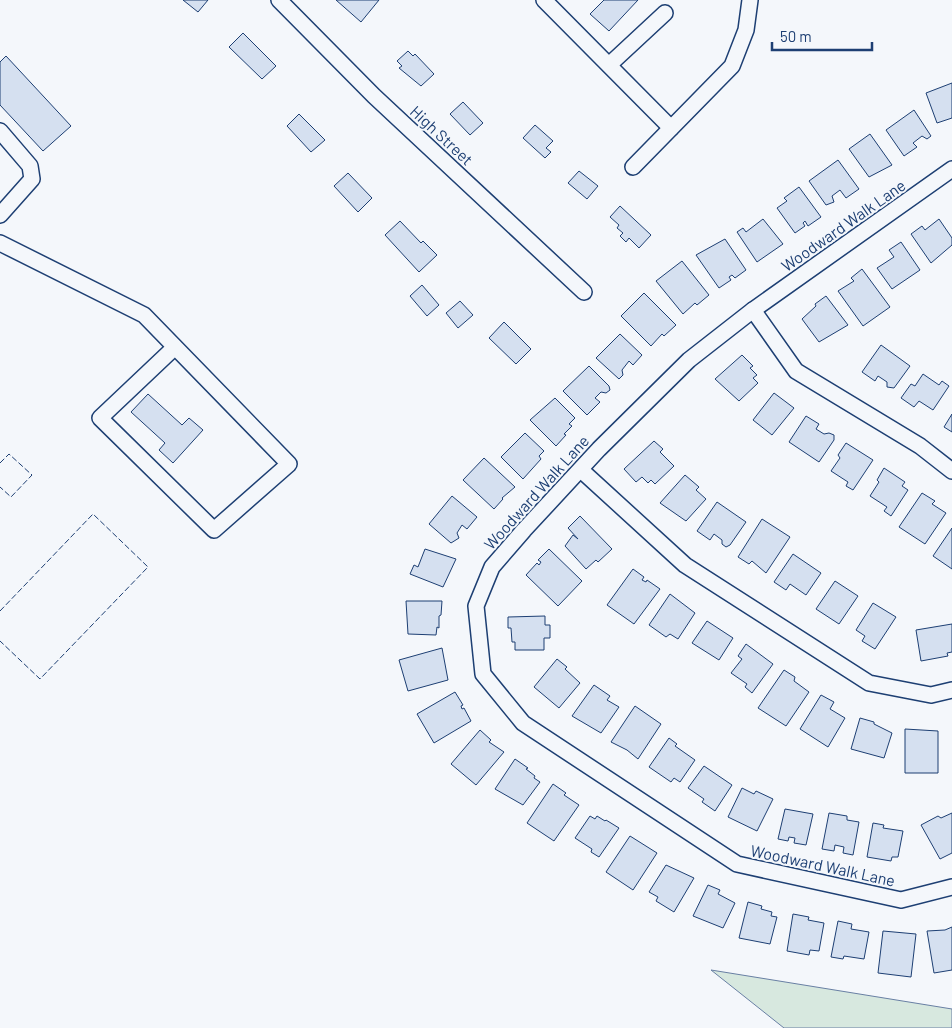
<svg xmlns="http://www.w3.org/2000/svg" width="952" height="1028" viewBox="0 0 952 1028" font-family="Barlow,sans-serif">
<style>
.green{fill:#d7e8df;stroke:#687fa3}
.building{fill:#d5e0f0;stroke:#1d3f73}
.lines{fill:none;stroke-linecap:round;stroke-linejoin:round}
.minor-casing{stroke:#1d3f73;stroke-width:18}
.minor{stroke:#f4f7fb;stroke-width:15}
.fence{stroke:#1d3f73;stroke-width:1;stroke-dasharray:6 2.5;stroke-linecap:butt}
.labels{text-anchor:middle;dominant-baseline:central;stroke-width:4;stroke-linejoin:round;paint-order:stroke}
.street-label{font-size:16px;fill:#1d3f73;stroke:#f4f7fb}
</style>
<rect width="100%" height="100%" fill="#f4f7fb"/>
<path class="green" d="M711,970L952,1009V1028H784Z"/>
<g class="building">
<path d="M183,0H208L198,12Z"/>
<path d="M336,0H379L361,22Z"/>
<path d="M604,0H638L609,31L590,14Z"/>
<path d="M243,33L276,66L262,79L229,47Z"/>
<path d="M408,51L413,56L415,54L434,74L421,86L399,68L402,66L397,61Z"/>
<path d="M6,56L71,126L43,151L0,105V62Z"/>
<path d="M952,83V118L937,123L926,93Z"/>
<path d="M463,102L483,123L470,135L450,114Z"/>
<path d="M914,110L931,136L927,139L922,136L913,143L917,147L904,156L886,130Z"/>
<path d="M299,114L325,140L311,152L287,126Z"/>
<path d="M535,125L553,141L546,148L551,152L545,158L523,138Z"/>
<path d="M870,134L892,165L869,177L849,149Z"/>
<path d="M838,160L859,189L846,198L840,190L832,196L834,202L826,205L809,181Z"/>
<path d="M579,171L598,186L587,199L568,183Z"/>
<path d="M348,173L372,198L358,212L334,186Z"/>
<path d="M799,187L821,217L808,226L805,221L803,223L805,226L795,233L777,208L787,201L784,198Z"/>
<path d="M620,206L651,235L639,248L629,238L626,242L620,236L623,233L617,228L619,225L610,217Z"/>
<path d="M763,219L783,244L757,262L737,232L743,228L746,232Z"/>
<path d="M939,219L952,238V245L931,263L911,234L922,226L925,230Z"/>
<path d="M400,221L421,243L423,241L437,255L419,272L385,235Z"/>
<path d="M725,239L746,270L735,278L732,275L729,277L731,280L719,288L696,255Z"/>
<path d="M901,242L920,270L892,289L877,268L894,257L889,250Z"/>
<path d="M682,261L709,295L697,305L695,303L683,314L656,281Z"/>
<path d="M862,269L890,307L863,326L838,291L854,281L851,278Z"/>
<path d="M422,285L439,305L427,316L410,296Z"/>
<path d="M644,293L676,325L664,336L662,334L651,346L621,316Z"/>
<path d="M826,296L848,325L819,342L802,319L816,306L815,304Z"/>
<path d="M460,301L473,315L458,328L446,313Z"/>
<path d="M504,322L531,349L516,364L489,338Z"/>
<path d="M620,334L642,355L633,365L629,361L622,370L623,375L619,379L596,358Z"/>
<path d="M881,345L910,366L894,388L887,387V382L878,376L875,381L862,372Z"/>
<path d="M742,355L753,366L750,368L757,375L753,378L758,383L739,401L715,379Z"/>
<path d="M589,366L609,386L610,390L606,393L601,392L595,398L600,402L587,415L563,391Z"/>
<path d="M923,374L939,385L942,381L949,386L933,410L919,401L914,407L901,398L911,384L915,386Z"/>
<path d="M774,393L794,408L772,435L753,420Z"/>
<path d="M148,394L182,425L189,418L203,430L173,463L159,450L165,443L131,412Z"/>
<path d="M555,398L575,418L569,424L572,426L564,434L566,435L556,446L530,420Z"/>
<path d="M952,414V432L944,427Z"/>
<path d="M806,416L819,424L816,429L824,434L829,433L834,435V440L819,462L789,442Z"/>
<path d="M525,433L544,451L539,456L541,459L523,479L501,457Z"/>
<path d="M654,441L663,449L660,452L674,466L655,484L651,480L648,483L642,477L636,482L624,469Z"/>
<path d="M846,443L873,460L853,490L846,486L848,482L831,471L840,458L838,455Z"/>
<path d="M484,458L515,487L502,498L503,499L494,509L463,480Z"/>
<path d="M884,468L905,482L902,486L908,490L891,516L884,511L887,507L870,496L879,482L877,480Z"/>
<path d="M685,475L699,487L696,490L706,499L686,521L660,503Z"/>
<path d="M922,493L935,501L932,504L946,513L925,544L899,527Z"/>
<path d="M452,496L477,517L467,529L462,525L457,533L459,538L451,543L429,524Z"/>
<path d="M717,502L746,522L730,545L726,547L722,544V540L714,534L710,540L697,531Z"/>
<path d="M580,516L612,549L598,562L596,560L586,569L565,546L573,535L578,539L568,528Z"/>
<path d="M762,519L790,537L766,573L752,561L749,564L738,557Z"/>
<path d="M952,528V569L933,556Z"/>
<path d="M425,549L456,559L443,587L410,574L414,565L418,567Z"/>
<path d="M549,549L582,581L558,606L526,575L537,563L539,565L541,562L538,560Z"/>
<path d="M793,554L821,573L806,595L790,584L786,590L774,582Z"/>
<path d="M633,569L644,577L642,580L646,582L647,580L660,589L634,624L607,605Z"/>
<path d="M835,581L858,596L839,624L816,609Z"/>
<path d="M670,594L695,613L678,639L670,634L666,637L649,625Z"/>
<path d="M406,601H442L441,615L439,616V628L437,627L436,635L408,634Z"/>
<path d="M873,603L896,617L875,649L862,641L865,636L856,630Z"/>
<path d="M545,616V625H550V638H544V650H515V642H512L511,628H508V617Z"/>
<path d="M707,621L733,638L719,660L692,643Z"/>
<path d="M952,624V652L947,653L948,656L921,661L916,630Z"/>
<path d="M746,644L773,664L752,693L745,687L747,684L731,673L742,659L738,656Z"/>
<path d="M442,648L448,680L408,691L399,660Z"/>
<path d="M557,659L567,667L565,669L580,683L559,708L534,687Z"/>
<path d="M784,670L795,677L794,681L809,692L786,726L758,708Z"/>
<path d="M594,685L610,696L607,700L619,707L601,733L572,716Z"/>
<path d="M455,692L463,705L461,706L462,709L464,708L471,721L434,743L417,714Z"/>
<path d="M821,695L834,702L830,709L845,718L828,747L800,729Z"/>
<path d="M635,706L661,724L638,759L627,750L611,742Z"/>
<path d="M860,718L874,722V724L892,733L884,758L851,749Z"/>
<path d="M905,729L938,731V773H905Z"/>
<path d="M480,730L491,740L489,742L504,752L476,785L451,764Z"/>
<path d="M669,738L677,744L675,746L695,760L680,782L674,778L671,782L649,767Z"/>
<path d="M515,759L528,768L526,769L535,776L534,778L540,782L523,805L495,789Z"/>
<path d="M704,766L732,785L715,811L702,802L704,799L688,788Z"/>
<path d="M553,784L566,793L564,795L579,805L554,841L527,823Z"/>
<path d="M742,788L754,794L756,791L773,799L757,831L728,817Z"/>
<path d="M785,809L813,814L806,845L794,843L795,838L789,837L788,841L778,839Z"/>
<path d="M829,813L847,816V820L859,822L853,855L843,853L844,847L835,845L834,851L822,849Z"/>
<path d="M952,813V853L940,859L921,825L938,816L941,818Z"/>
<path d="M590,816L595,819L597,816L605,821L606,820L619,828L599,857L591,852L592,849L575,838Z"/>
<path d="M873,823L884,825L883,828L903,831L898,857H892L891,861L867,857Z"/>
<path d="M630,836L657,853L633,890L606,872Z"/>
<path d="M666,865L694,878L674,912L656,901L658,897L649,892Z"/>
<path d="M708,885L720,890L718,894L735,903L723,928L693,916Z"/>
<path d="M748,902L762,906L761,909L772,912L771,916L777,917L770,944L739,938Z"/>
<path d="M793,914L809,917L808,920L824,923L819,951L810,950L809,955L787,951Z"/>
<path d="M838,921L852,924L851,929L869,932L864,959L844,956L843,959L831,957Z"/>
<path d="M952,927V970L934,973L927,931L945,930Z"/>
<path d="M883,931L916,934L911,977L878,973Z"/>
</g>
<g class="lines">
<g class="minor-casing">
<g id="minor">
<path d="M279,0L374,96L584,292"/>
<path d="M544,0L671,128"/>
<path d="M609,65L665,13"/>
<path d="M0,131L30,166L32,179L0,215"/>
<path d="M633,167L732,66L746,30L750,0"/>
<path d="M952,169L753,310L689,360L599,449L524,530L492,567L476,606L483,674L523,723L737,864L901,900L952,887"/>
<path d="M0,243L144,315L289,464L214,530L100,418L175,347"/>
<path d="M753,310L796,371L920,446L952,471"/>
<path d="M581,470L685,565L869,683L931,695L952,690"/>
</g>
</g>
<use href="#minor" class="minor"/>
<g class="fence">
<path d="M0,463L9,454L32,475L11,497L0,487"/>
<path d="M0,611L93,514L148,567L40,679L0,641"/>
</g>
</g>
<g class="labels">
<g class="street-label">
<text transform="translate(442 135) rotate(43)">High Street</text>
<text transform="translate(843 225) rotate(-35)">Woodward Walk Lane</text>
<text transform="translate(536 492) rotate(-48)">Woodward Walk Lane</text>
<text transform="translate(823 865) rotate(12)">Woodward Walk Lane</text>
</g>
</g>
<path d="M772 42v8h100v-8" fill="none" stroke="#1d3f73" stroke-width="2.5"/>
<text x="780" y="42" font-size="15" fill="#1d3f73" stroke="#f4f7fb" stroke-width="4" paint-order="stroke">50 m</text>
</svg>
